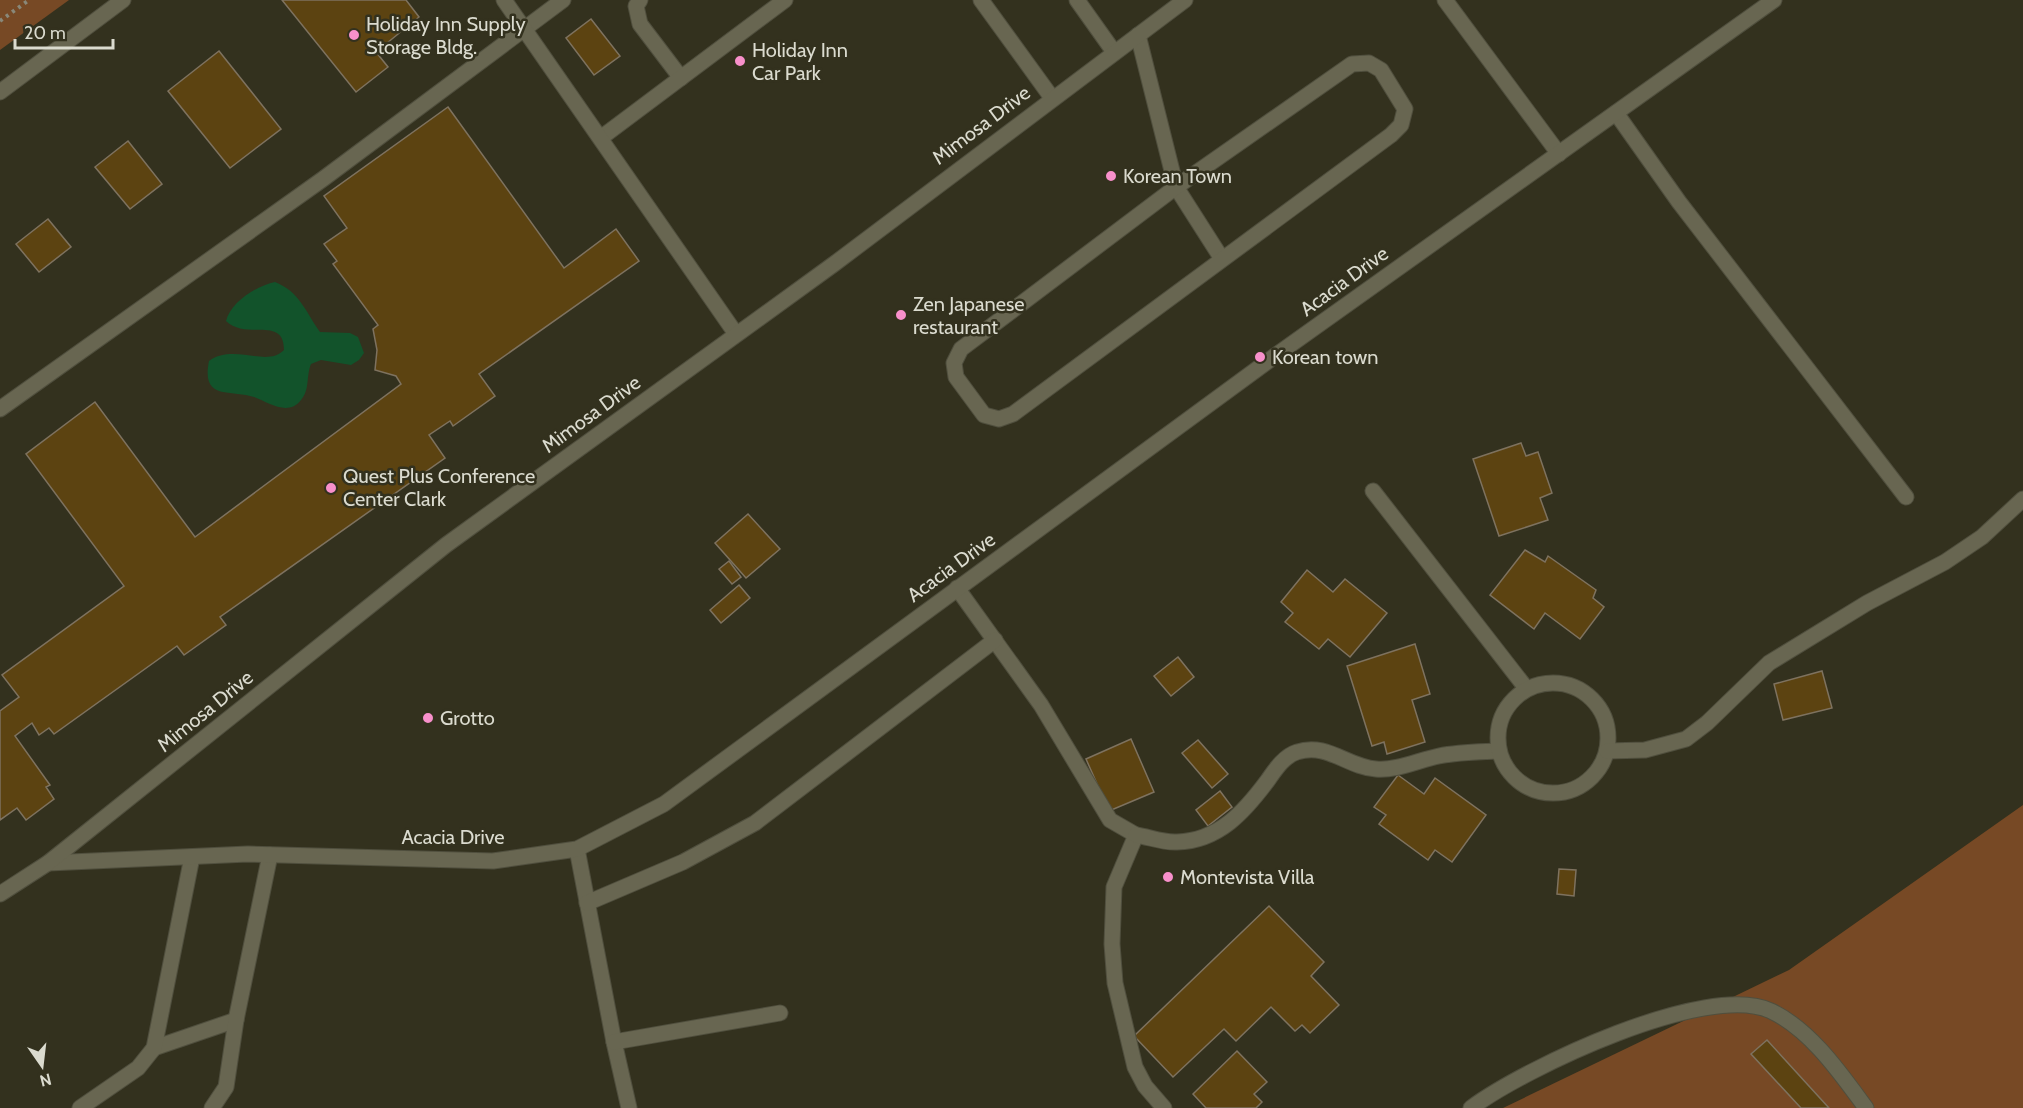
<svg xmlns="http://www.w3.org/2000/svg" width="2023" height="1108" viewBox="0 0 2023 1108" font-family="Cabin,sans-serif">
<style>
.green{fill:#774925}
.water{fill:#12532b}
.building{fill:#5c4311;stroke:#7e725f;stroke-width:1.5}
.lines{fill:none;stroke-linecap:round;stroke-linejoin:round}
.lane-casing{stroke:#504f3e;stroke-width:17}
.street-casing{stroke:#504f3e;stroke-width:17}
.path{stroke:#898879;stroke-width:4;stroke-dasharray:3 4.5;stroke-linecap:butt}
.lane{stroke:#686651;stroke-width:15}
.street{stroke:#686651;stroke-width:15}
.poi-dot{fill:#f890cb;stroke:#33311e;stroke-width:2}
.labels{text-anchor:middle;dominant-baseline:central;stroke-width:5;stroke-linejoin:round;paint-order:stroke}
.poi-label{font-size:20px;fill:#dbdbcf;stroke:#33311e;text-anchor:start}
.street-label{font-size:20px;fill:#dbdbcf;stroke:#33311e}
</style>
<rect width="100%" height="100%" fill="#33311e"/>
<g class="green">
<path d="M0,0H69L0,50Z"/>
<path d="M2023,805V1108H1503L1789,970Z"/>
</g>
<path class="water" d="M275,282C300,292 305,311 320,332L350,333L358,337L364,353L359,360L351,365L321,360L311,364C306,376 310,390 301,400C288,417 268,402 254,397C230,389 201,401 209,361C234,343 267,368 284,350C284,315 246,341 226,321C231,302 256,286 275,282Z"/>
<g class="building">
<path d="M282,0H406L419,17L376,52L388,67L356,92Z"/>
<path d="M591,19L620,56L594,75L566,38Z"/>
<path d="M219,51L281,129L230,168L168,91Z"/>
<path d="M448,107L564,268L616,229L639,261L479,374L495,396L453,426L450,421L429,435L445,458L220,617L226,625L184,655L177,646L54,734L49,728L39,735L32,723L15,736L50,785L46,787L54,799L26,820L17,808L0,820V711L19,697L2,675L124,586L26,454L95,402L195,537L401,384L396,376L375,370L377,350L373,329L378,325L333,264L337,261L324,244L347,228L324,196Z"/>
<path d="M128,141L162,184L130,209L95,167Z"/>
<path d="M48,219L71,247L39,272L16,244Z"/>
<path d="M1521,443L1526,456L1538,452L1552,493L1540,498L1548,520L1499,536L1473,459Z"/>
<path d="M748,514L780,549L746,578L715,543Z"/>
<path d="M1525,550L1545,562L1548,556L1596,590L1593,598L1604,607L1580,639L1545,613L1534,629L1490,595Z"/>
<path d="M729,561L741,577L732,584L719,569Z"/>
<path d="M1307,570L1333,592L1345,579L1387,613L1350,657L1328,639L1319,649L1285,622L1293,613L1281,602Z"/>
<path d="M739,585L750,598L721,623L710,610Z"/>
<path d="M1415,644L1430,694L1412,700L1425,742L1387,754L1384,742L1372,746L1347,666Z"/>
<path d="M1178,657L1194,677L1171,696L1154,676Z"/>
<path d="M1822,671L1832,708L1783,720L1774,684Z"/>
<path d="M1131,739L1154,792L1109,811L1086,759Z"/>
<path d="M1198,740L1228,774L1212,788L1182,753Z"/>
<path d="M1398,775L1424,794L1435,778L1486,815L1452,862L1435,850L1428,860L1379,824L1386,815L1374,807Z"/>
<path d="M1220,791L1232,807L1208,826L1196,810Z"/>
<path d="M1559,869L1576,870L1574,896L1557,894Z"/>
<path d="M1269,906L1324,962L1311,976L1339,1005L1310,1033L1302,1025L1295,1031L1271,1007L1236,1041L1224,1029L1173,1077L1134,1036Z"/>
<path d="M1767,1040L1829,1108H1801L1751,1054Z"/>
<path d="M1237,1051L1267,1082L1254,1094L1262,1102L1256,1108H1206L1193,1094Z"/>
</g>
<g class="lines">
<g class="lane-casing">
<g id="lane">
<path d="M640,0L636,6L640,24L681,78"/>
<path d="M981,0L1052,98"/>
<path d="M1077,0L1114,52"/>
<path d="M1445,0L1559,154"/>
<path d="M1138,35L1176,187L1222,259"/>
<path d="M1369,63L1381,70L1405,109L1401,125L1391,135L1013,414L999,419L984,415L956,377L954,363L961,349L1176,187L1352,64Z"/>
<path d="M602,137L785,0"/>
<path d="M0,409L323,179L563,0"/>
<path d="M957,588L1041,705L1110,820L1136,835L1114,887L1112,944L1115,983L1135,1067L1145,1086L1164,1108"/>
<path d="M1136,835C1149,837 1164,843 1177,842C1219,841 1245,811 1268,780C1275,770 1284,756 1297,752C1327,742 1347,767 1376,769C1396,771 1419,760 1439,756C1459,752 1478,752 1498,751"/>
<path d="M577,849L614,1042L629,1108"/>
<path d="M587,903L683,862L755,823L995,640"/>
<path d="M614,1042L780,1013"/>
<path d="M154,1048L236,1020"/>
<path d="M80,1108L138,1068L154,1048L192,857"/>
<path d="M212,1108L226,1087L236,1020L270,855"/>
<path d="M1471,1108C1525,1068 1707,981 1771,1011C1811,1030 1841,1074 1866,1108"/>
</g>
</g>
<g class="street-casing">
<g id="street">
<path d="M504,0L736,334"/>
<path d="M0,92L123,0"/>
<path d="M1616,113L1679,202L1906,497"/>
<path d="M1373,491L1526,688"/>
<circle cx="1553" cy="738" r="55"/>
<path d="M1607,751L1645,750L1686,739L1707,723L1769,663L1867,603L1945,562L1982,537L2023,499"/>
<path d="M48,863L248,854L493,861L577,849L664,804L1279,353L1774,0"/>
<path d="M0,894L48,863L446,545L834,264L1185,0"/>
</g>
</g>
<path class="path" d="M0,21L29,0"/>
<use href="#lane" class="lane"/>
<use href="#street" class="street"/>
</g>
<g class="poi-dot">
<circle cx="354" cy="35" r="6"/>
<circle cx="740" cy="61" r="6"/>
<circle cx="1111" cy="176" r="6"/>
<circle cx="901" cy="315" r="6"/>
<circle cx="1260" cy="357" r="6"/>
<circle cx="331" cy="488" r="6"/>
<circle cx="428" cy="718" r="6"/>
<circle cx="1168" cy="877" r="6"/>
</g>
<g class="labels">
<g class="poi-label">
<text x="366" y="24">Holiday Inn Supply<tspan x="366" dy="23">Storage Bldg.</tspan></text>
<text x="752" y="50">Holiday Inn<tspan x="752" dy="23">Car Park</tspan></text>
<text x="1123" y="176">Korean Town</text>
<text x="913" y="304">Zen Japanese<tspan x="913" dy="23">restaurant</tspan></text>
<text x="1272" y="357">Korean town</text>
<text x="343" y="476">Quest Plus Conference<tspan x="343" dy="23">Center Clark</tspan></text>
<text x="440" y="718">Grotto</text>
<text x="1180" y="877">Montevista Villa</text>
</g>
<g class="street-label">
<text transform="translate(981 125) rotate(-37)">Mimosa Drive</text>
<text transform="translate(1344 281) rotate(-36)">Acacia Drive</text>
<text transform="translate(591 414) rotate(-36)">Mimosa Drive</text>
<text transform="translate(951 567) rotate(-36)">Acacia Drive</text>
<text transform="translate(205 711) rotate(-39)">Mimosa Drive</text>
<text x="453" y="837">Acacia Drive</text>
</g>
</g>
<g transform="translate(42 1066) rotate(166)" stroke="#33311e" stroke-width="4.5" paint-order="stroke">
<path d="M0-4.5L10 22L0 15L-10 22Z" fill="#dbdbcf"/>
<text y="-9" font-size="16" font-weight="bold" text-anchor="middle" fill="#dbdbcf">N</text>
</g>
<path d="M15 39v9h98v-9" fill="none" stroke="#dbdbcf" stroke-width="3"/>
<text x="24" y="39" font-size="18" fill="#dbdbcf" stroke="#33311e" stroke-width="4.5" paint-order="stroke">20 m</text>
</svg>
